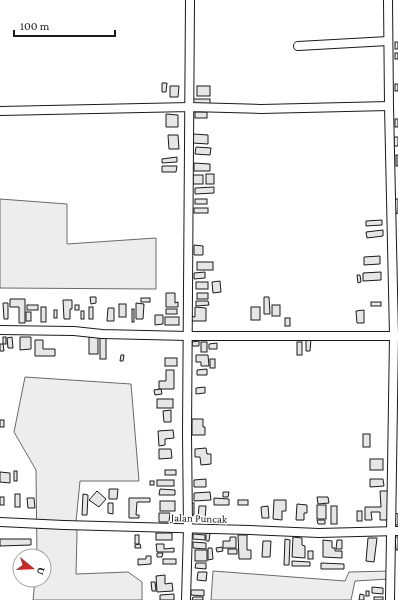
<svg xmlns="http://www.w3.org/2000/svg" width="398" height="600" viewBox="0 0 398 600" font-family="'Crimson Pro',serif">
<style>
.built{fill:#ededed;stroke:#6a6a6a}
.building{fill:#e6e6e6;stroke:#1a1a1a}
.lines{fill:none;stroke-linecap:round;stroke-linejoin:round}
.minor-casing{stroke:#1a1a1a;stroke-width:10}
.minor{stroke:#fff;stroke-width:8}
.labels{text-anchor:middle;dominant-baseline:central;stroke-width:3;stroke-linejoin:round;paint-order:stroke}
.street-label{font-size:11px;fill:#1a1a1a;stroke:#fff}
</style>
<rect width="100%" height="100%" fill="#fff"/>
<g class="built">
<path d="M0,199L67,204V244L156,238V289L0,288Z"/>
<path d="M25,377L131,384L139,481H80L76,522L77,533L76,574L128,572L142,582V600H33L35,580H44V556H37L36,470L14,432Z"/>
<path d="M213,571L345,581L349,572L391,571L389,579L355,581L351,600H211Z"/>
</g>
<g class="building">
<rect x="395" y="42" width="3" height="7"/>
<rect x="395" y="53" width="3" height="6"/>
<path d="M162,83H167L166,92H162Z"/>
<rect x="395" y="84" width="3" height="7"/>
<path d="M170,86H179L178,97H170Z"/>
<rect x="197" y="86" width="13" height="10"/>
<rect x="193" y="99" width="17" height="6"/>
<rect x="195" y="112" width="12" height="6"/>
<path d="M166,114L178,115V127H166Z"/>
<rect x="395" y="119" width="3" height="8"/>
<path d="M193,134L208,135V144L193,143Z"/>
<path d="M168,135H178L179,149H169Z"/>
<rect x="394" y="137" width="4" height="9"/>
<path d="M196,147L211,148L210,155L195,154Z"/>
<rect x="396" y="155" width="2" height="11"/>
<path d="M177,157V162L162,163V159Z"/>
<path d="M194,163L210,164V171H194Z"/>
<path d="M162,166H177L176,172H162Z"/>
<rect x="206" y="174" width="8" height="10"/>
<rect x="193" y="175" width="10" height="9"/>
<path d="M214,187V193L195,194V188Z"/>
<rect x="195" y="199" width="12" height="5"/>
<path d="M395,199H398V213L396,214Z"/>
<rect x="194" y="208" width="14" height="5"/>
<path d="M382,220V225L366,226V221Z"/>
<path d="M383,230V236L367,238L366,232Z"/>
<path d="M194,245L203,246V255H194Z"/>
<path d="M380,256V264L364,265V257Z"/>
<rect x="197" y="262" width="16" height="8"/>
<path d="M205,272V278L194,279V273Z"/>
<path d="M381,272V280L363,281V273Z"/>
<path d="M357,275H360L361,282L358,283Z"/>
<path d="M220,281L221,292L213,293L212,282Z"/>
<rect x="196" y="282" width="12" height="7"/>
<path d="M166,293H175V303L178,302V307H166Z"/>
<rect x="197" y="293" width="11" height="6"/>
<path d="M90,297H96V303L91,304Z"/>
<path d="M264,297H269L270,314H264Z"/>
<rect x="141" y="298" width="9" height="4"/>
<path d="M10,299H25V323H19V307H10Z"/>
<path d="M63,300H72V309H70V319H64Z"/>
<path d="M196,301H208L209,305L196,306Z"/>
<rect x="371" y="302" width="10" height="4"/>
<path d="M3,303H8V319H4Z"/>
<path d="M136,303L144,304L143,319H136Z"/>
<rect x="119" y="304" width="7" height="13"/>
<rect x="27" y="305" width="11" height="5"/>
<rect x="75" y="305" width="4" height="5"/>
<rect x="272" y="305" width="8" height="11"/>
<rect x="41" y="307" width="5" height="15"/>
<rect x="89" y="307" width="4" height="12"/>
<path d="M195,307L206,308V321H190V316L195,317Z"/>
<rect x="251" y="307" width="9" height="13"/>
<path d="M108,308H114V321H107Z"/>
<rect x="132" y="309" width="2" height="13"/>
<rect x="166" y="309" width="11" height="5"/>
<rect x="54" y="310" width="3" height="8"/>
<path d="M364,310V323H357L356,311Z"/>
<rect x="81" y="311" width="3" height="8"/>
<rect x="26" y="312" width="5" height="9"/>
<path d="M155,315H163V324L155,325Z"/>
<rect x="165" y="317" width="14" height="8"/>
<rect x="285" y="318" width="5" height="8"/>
<rect x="3" y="337" width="3" height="7"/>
<path d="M12,337L13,348H8L7,338Z"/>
<path d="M20,337H31V349L20,350Z"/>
<rect x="89" y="337" width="9" height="17"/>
<rect x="100" y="338" width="6" height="21"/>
<path d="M306,339H311L310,351H306Z"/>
<path d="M35,340H43V349H55V356H35Z"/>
<path d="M199,341V346H192V342Z"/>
<rect x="201" y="342" width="6" height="10"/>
<rect x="297" y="342" width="5" height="13"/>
<path d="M217,343V349H209V344Z"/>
<path d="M0,344H3L4,351H0Z"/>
<path d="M121,355H124L123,361H120Z"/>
<path d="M196,355H208L209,366H201V362H196Z"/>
<rect x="165" y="358" width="12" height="8"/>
<rect x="210" y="359" width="5" height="9"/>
<path d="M207,369V375H197V370Z"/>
<path d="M166,370H174V389H159V381H166Z"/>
<path d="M205,387V393L196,394V388Z"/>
<path d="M161,389L162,394L155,395L154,390Z"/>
<rect x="157" y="399" width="16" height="9"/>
<path d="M171,410V422H164L163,411Z"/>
<path d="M192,419H203V427H205V435H192Z"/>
<rect x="0" y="420" width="4" height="7"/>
<path d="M173,430L174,438L165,439V445L159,446L158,431Z"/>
<rect x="363" y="434" width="7" height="13"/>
<path d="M206,448L207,454H211V464L201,465L200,457H195V449Z"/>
<path d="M159,449H171L172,458L159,459Z"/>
<rect x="370" y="459" width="13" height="11"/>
<rect x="165" y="470" width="11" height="5"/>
<rect x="14" y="471" width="3" height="10"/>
<path d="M0,472L10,473V483L0,482Z"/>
<path d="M206,479V487H194V480Z"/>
<path d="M370,479H383L384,486L370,487Z"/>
<rect x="157" y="480" width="17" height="6"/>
<rect x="150" y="481" width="4" height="4"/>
<path d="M109,489H118L117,499H109Z"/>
<path d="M160,489L175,490V495H159Z"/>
<path d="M97,491L106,499L99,507L89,500Z"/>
<path d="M380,491H388V520H380V512H371L372,520H365V507H381Z"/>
<path d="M210,492L211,500L194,501V493Z"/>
<path d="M223,492H229L228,497H223Z"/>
<rect x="15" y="494" width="5" height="13"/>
<path d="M83,494L88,495L87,515H82Z"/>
<rect x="0" y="497" width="4" height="8"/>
<path d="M317,497H328L329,503L318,504Z"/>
<path d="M27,498H34L35,508H28Z"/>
<path d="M129,498H150V502H137L136,515H139V518H129Z"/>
<path d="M214,498L229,499V505H214Z"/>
<rect x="238" y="500" width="10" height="5"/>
<path d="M274,500H286V511H282V520L273,519Z"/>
<rect x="160" y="501" width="15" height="10"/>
<path d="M108,503H113V514L108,513Z"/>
<rect x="190" y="503" width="4" height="12"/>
<path d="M297,504L307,505V513H304V520H296Z"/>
<rect x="317" y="505" width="9" height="14"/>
<path d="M199,506H206L205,520H198Z"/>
<path d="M268,506L269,518H262L261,507Z"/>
<rect x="331" y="506" width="6" height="18"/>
<rect x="357" y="511" width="5" height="10"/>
<path d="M159,513H170L169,522H159Z"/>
<path d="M395,513L398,514V525H395Z"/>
<path d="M317,520H325V524H318Z"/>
<rect x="156" y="533" width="16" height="7"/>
<path d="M206,533H210L209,541H206Z"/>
<path d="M193,534L205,535V540L193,539Z"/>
<rect x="135" y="535" width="4" height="9"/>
<path d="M238,535H247V550H251V559H239Z"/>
<path d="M230,537H236V548H223V541H230Z"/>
<path d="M293,537L302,538V545L305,546V558L292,557Z"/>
<path d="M395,537H398V550H396Z"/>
<path d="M368,538H377L374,562L366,561Z"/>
<path d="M0,539H31V545L0,546Z"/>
<path d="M285,539L290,540L289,565H284Z"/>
<path d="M323,540L332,541V548H335V551H342V558L323,557Z"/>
<path d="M337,540H342V549H336Z"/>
<path d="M263,541H271L270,557H262Z"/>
<path d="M193,542L206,543V549L193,548Z"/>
<path d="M140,544L141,548H135V545Z"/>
<path d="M156,544H164V549L174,548V552H157Z"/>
<path d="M222,547L223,551L217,552L216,548Z"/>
<path d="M208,548H212L213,559L208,560Z"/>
<rect x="228" y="549" width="9" height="5"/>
<rect x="195" y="550" width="12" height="11"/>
<rect x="308" y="551" width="5" height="8"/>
<path d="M157,553H163L162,557H157Z"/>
<path d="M146,556H151V564L138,565V559H146Z"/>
<rect x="163" y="559" width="13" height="5"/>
<path d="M292,561L310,562V566H292Z"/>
<path d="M196,563H206V569L195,568Z"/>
<path d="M321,563L344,564V569H321Z"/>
<path d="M198,572H207L206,581L197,580Z"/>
<path d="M165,575V584L172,583L173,591L157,592L156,576Z"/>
<path d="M151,582H155L156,591H152Z"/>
<path d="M372,587L383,588V594L372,593Z"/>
<path d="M191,590H204V596L191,595Z"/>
<rect x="366" y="591" width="3" height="5"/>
<path d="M174,594V600H160V595Z"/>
<path d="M360,594L364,595V600H359Z"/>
<path d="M193,597H203V600H192Z"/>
<rect x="374" y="597" width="9" height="3"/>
</g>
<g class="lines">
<g class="minor-casing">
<g id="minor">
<path d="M388,0L389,106L394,336L390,600"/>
<path d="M298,46L388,41"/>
<path d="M0,111L190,107L261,109L389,106"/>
<path d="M0,330L74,331L102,334L188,336H398"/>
<path d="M0,522L64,525L250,530L319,533L398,531"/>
<path d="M186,600L188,528L187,434L190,0"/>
</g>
</g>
<use href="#minor" class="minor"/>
</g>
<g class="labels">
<g class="street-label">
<text transform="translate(199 518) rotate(2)">Jalan Puncak</text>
</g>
</g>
<g transform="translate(32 568) rotate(108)"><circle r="19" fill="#ffffff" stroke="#a3a3a3"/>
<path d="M0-3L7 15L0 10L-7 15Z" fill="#c62828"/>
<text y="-6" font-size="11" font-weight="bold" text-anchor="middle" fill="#1a1a1a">U</text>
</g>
<path d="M14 30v6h101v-6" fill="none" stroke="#1a1a1a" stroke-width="2"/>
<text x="20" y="30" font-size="12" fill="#1a1a1a" stroke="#ffffff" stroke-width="3" paint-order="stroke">100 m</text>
</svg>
